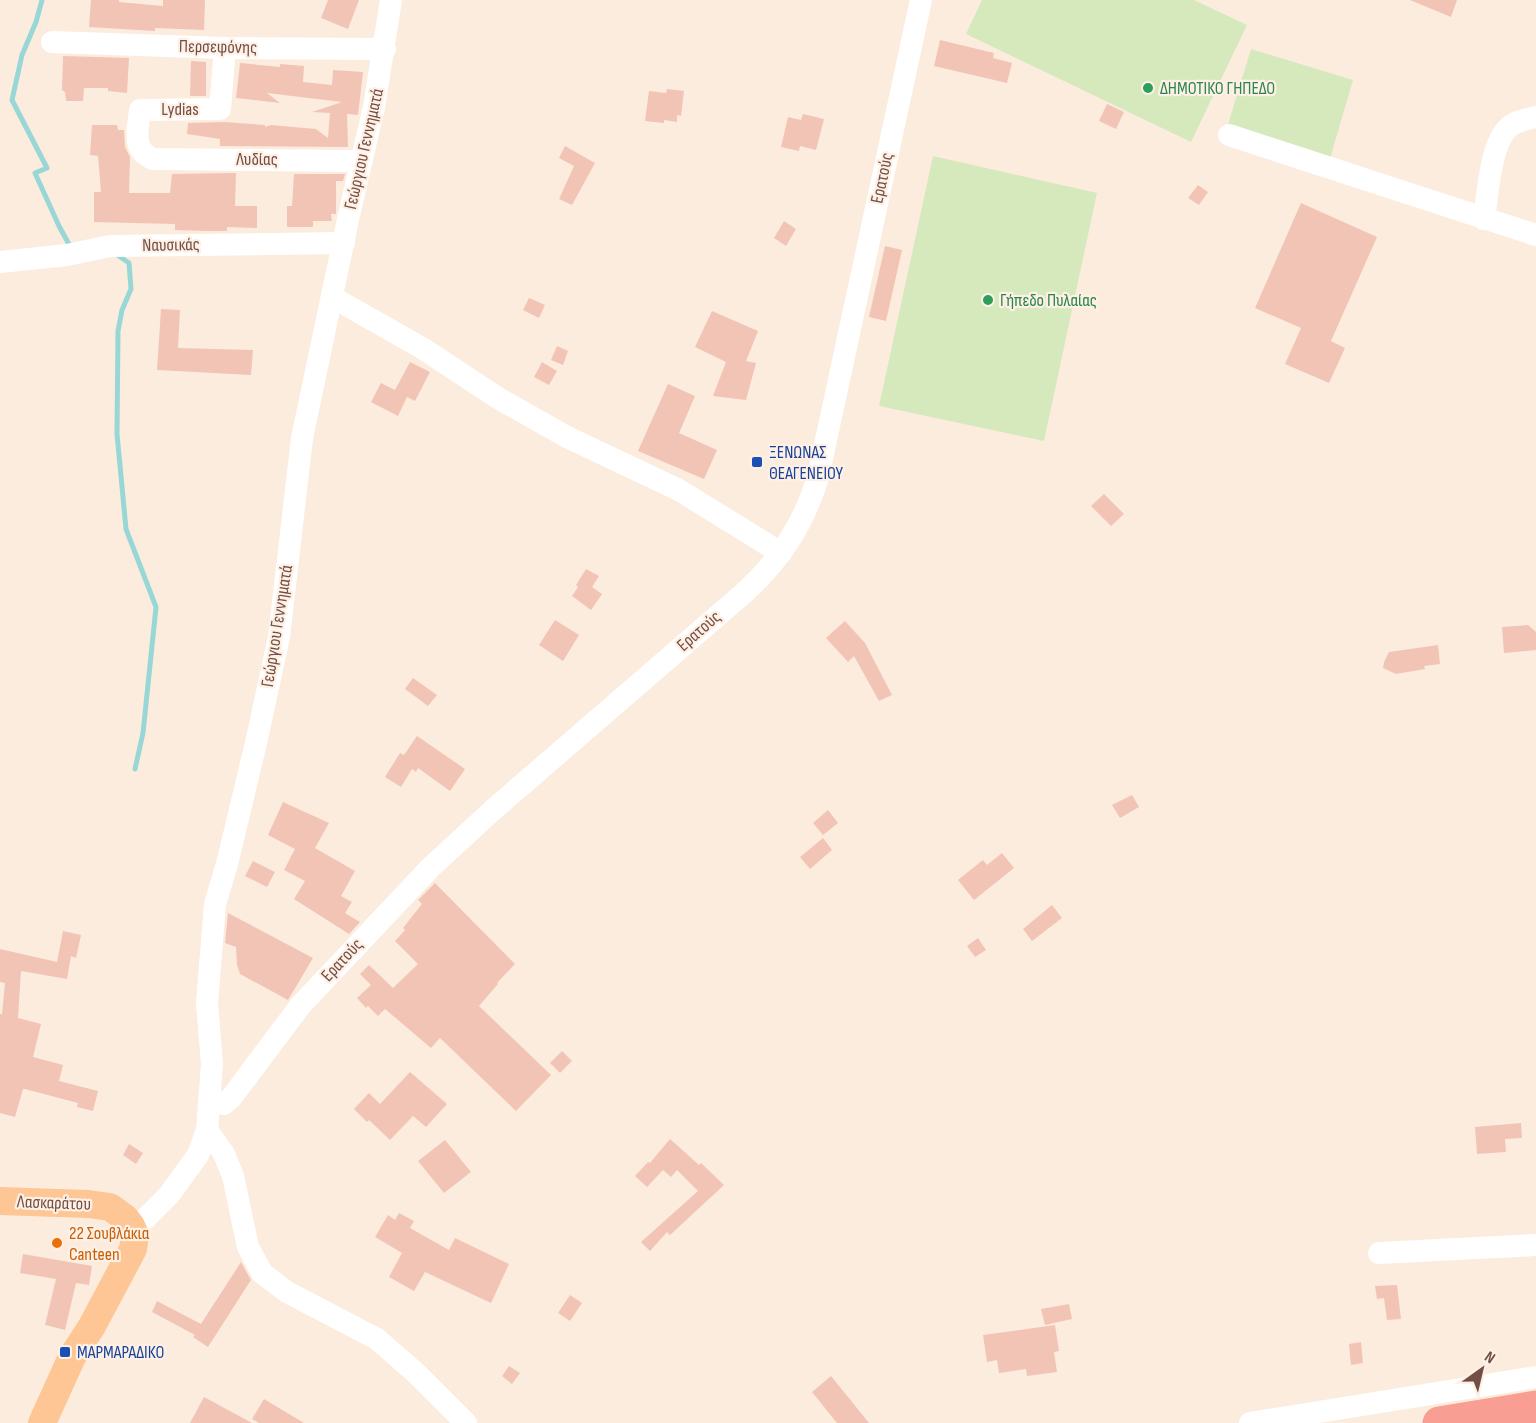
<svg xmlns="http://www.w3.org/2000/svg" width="1536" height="1423" viewBox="0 0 1536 1423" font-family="'Sofia Sans Condensed',sans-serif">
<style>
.green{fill:#d6e9bd}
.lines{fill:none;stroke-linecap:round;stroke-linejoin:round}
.stream{stroke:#99d7d7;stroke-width:5}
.building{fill:#f2c4b5}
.minor{stroke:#fff;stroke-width:22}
.major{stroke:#fdc694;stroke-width:28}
.highway{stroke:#f89e93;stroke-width:33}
.leisure-dot{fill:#2e9e5b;stroke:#fff0e5;stroke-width:2}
.transit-dot{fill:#1a4fb4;stroke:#fff0e5;stroke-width:2}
.food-dot{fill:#e8710a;stroke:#fff0e5;stroke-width:2}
.labels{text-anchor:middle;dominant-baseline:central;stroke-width:4.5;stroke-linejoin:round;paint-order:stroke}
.street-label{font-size:18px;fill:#724f46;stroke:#fff0e5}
.leisure-label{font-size:18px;fill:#27864d;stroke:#fff0e5;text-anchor:start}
.transit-label{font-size:18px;fill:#164399;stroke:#fff0e5;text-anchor:start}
.food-label{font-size:18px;fill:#c56008;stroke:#fff0e5;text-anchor:start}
</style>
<rect width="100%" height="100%" fill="#fcecde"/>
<g class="green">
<path d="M982,0H1194L1247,25L1191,142L966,34Z"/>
<path d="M1251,49L1353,80L1329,162L1226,131Z"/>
<path d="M933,156L1097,193L1044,441L879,406Z"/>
</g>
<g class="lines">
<g class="stream">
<path d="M42,0L36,22L22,55L12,100L47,168L35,173L59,226L71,248"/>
<path d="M116,254L129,263L131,289L122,310L118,331L117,434L126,529L156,607L143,733L135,769"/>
</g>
</g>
<g class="building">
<path d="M91,0H119V2L163,6V0H205L204,30L155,28V31L89,27Z"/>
<path d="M328,0H359L348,29L321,18Z"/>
<path d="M1410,0H1457L1451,17Z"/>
<path d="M940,40L994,53L993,58L1012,63L1007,83L934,66Z"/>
<path d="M63,56L129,58L127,93L108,91V88H84L83,101H66L65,92L62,90Z"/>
<path d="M191,61L206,62V96H190Z"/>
<path d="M240,63L280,67V64L304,66L303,82L332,85L333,70L363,72L358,115L347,114L348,147L220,146V139L187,134L188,123L224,122L265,125V127L271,125L316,129L328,138L330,113L312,112L342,102L267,93L280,103L236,98Z"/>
<path d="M667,89L684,91L681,116L677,115V122L664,120V123L645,121L649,91L666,93Z"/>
<path d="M1107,104L1124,112L1116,129L1099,121Z"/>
<path d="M803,114L824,119L816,150L800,146L799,151L781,147L788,117L801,120Z"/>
<path d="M92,125H117L118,130H124L125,147L130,157L129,193H170L172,174L236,173L235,206H257V228L227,227V231H207L175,230V224L94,222V192H101L98,156L90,155Z"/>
<path d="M565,146L595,163L572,205L559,199L574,166L559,158Z"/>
<path d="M294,174H345L343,181H336V214H331L332,221H313V227H287V206H292Z"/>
<path d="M1198,185L1208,192L1199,205L1188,198Z"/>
<path d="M1301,203L1377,237L1331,341L1345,348L1329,383L1285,364L1301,328L1255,308Z"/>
<path d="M784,221L796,229L786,246L774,238Z"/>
<path d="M885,246L902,250L886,321L869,317Z"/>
<path d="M529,298L545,305L539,318L523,310Z"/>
<path d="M161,309L180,310L178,348L253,350L251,375L157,370Z"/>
<path d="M712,311L758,331L746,361L756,363L746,400L713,396L726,362L695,347Z"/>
<path d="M557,346L568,351L563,365L551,360Z"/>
<path d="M410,362L430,372L415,401L407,397L398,416L371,402L381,383L395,390Z"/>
<path d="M542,362L557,371L549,385L534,377Z"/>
<path d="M668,384L695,396L679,433L717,450L704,479L638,451Z"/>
<path d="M1104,494L1124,514L1111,526L1091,506Z"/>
<path d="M586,569L599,576L592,587L602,594L591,610L572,596L578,587L576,585Z"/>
<path d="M555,620L579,635L563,661L539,645Z"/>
<path d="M845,621L865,643L892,695L879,701L854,656L848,662L826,638Z"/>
<path d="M1528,625L1536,632V650L1504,653L1502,627Z"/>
<path d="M1438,645L1440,664L1424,666L1425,669L1396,674L1383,668L1384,662L1389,652Z"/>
<path d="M413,678L437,695L428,706L405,689Z"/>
<path d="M417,736L465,769L450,791L418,768L416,772L412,769L401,787L385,777L400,753L404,755Z"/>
<path d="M1132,795L1139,807L1120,818L1112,805Z"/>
<path d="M283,802L329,823L315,848L355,871L341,896L352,902L345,913L360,922L349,934L294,899L305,881L284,870L295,849L268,835Z"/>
<path d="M828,810L838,823L823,835L813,823Z"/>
<path d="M823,838L832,850L810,869L800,857Z"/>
<path d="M1002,853L1014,868L974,900L958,880L983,860L987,865Z"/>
<path d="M253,861L275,872L267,887L245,876Z"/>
<path d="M435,883L515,964L497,983L498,984L479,1006L551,1075L516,1111L440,1038L431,1048L385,1009L378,1016L368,1006L366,1008L357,998L371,985L360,974L369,965L393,988L418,964L395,941L405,930L403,928L422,904L418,900Z"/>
<path d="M1052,905L1062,918L1032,941L1023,929Z"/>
<path d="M228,913L313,958L288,1000L240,974L237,965L236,947L225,943Z"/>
<path d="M63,931L81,935L76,958L71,956L67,979L21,971L18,1018L41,1024L33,1057L63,1065L59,1081L98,1091L93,1111L77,1107L78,1103L25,1089H23L15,1117L0,1113V1014H2L5,983L0,982V949L57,962Z"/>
<path d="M978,938L986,950L975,957L967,946Z"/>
<path d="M562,1051L572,1061L560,1073L550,1063Z"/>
<path d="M410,1072L447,1104L426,1127L413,1116L390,1140L369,1120L367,1122L354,1109L369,1093L380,1104Z"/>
<path d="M1521,1123L1522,1138L1505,1139L1506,1152L1477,1154L1475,1127Z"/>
<path d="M670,1139L699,1165L701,1163L724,1185L670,1235L667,1232L650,1251L641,1242L698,1191L677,1170L671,1177L663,1170L647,1187L635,1176L648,1162L650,1163Z"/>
<path d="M445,1140L471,1172L444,1193L418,1161Z"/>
<path d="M129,1144L143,1153L136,1164L123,1155Z"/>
<path d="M399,1213L414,1221L410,1228L449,1250L455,1238L509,1264L491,1303L425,1272L414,1291L389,1277L402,1253L375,1237L388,1215L395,1220Z"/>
<path d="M23,1254L92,1266L89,1285L76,1283L65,1330L45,1325L56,1279L20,1273Z"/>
<path d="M241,1262L251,1280L208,1347L193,1337L195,1335L152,1312L157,1301L201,1324Z"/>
<path d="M1397,1285L1401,1319L1387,1320L1384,1298L1377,1299L1375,1286Z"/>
<path d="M570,1295L582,1303L570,1321L558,1313Z"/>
<path d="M1069,1304L1072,1319L1045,1325L1041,1309Z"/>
<path d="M1055,1325L1059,1351L1054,1352L1057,1372L1027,1376L1026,1369L999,1373L997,1360L987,1362L983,1335Z"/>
<path d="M1361,1342L1363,1363L1351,1365L1349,1344Z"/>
<path d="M509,1366L520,1373L512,1384L502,1376Z"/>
<path d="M831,1376L869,1423H837L812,1392Z"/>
<path d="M204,1397L252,1423H190Z"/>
<path d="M264,1399L304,1423H259L252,1419Z"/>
</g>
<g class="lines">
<g class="minor">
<path d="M52,42L225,48L385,49"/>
<path d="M225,48L220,109L140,110C138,129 131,150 153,159L362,161"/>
<path d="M1229,135L1536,235"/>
<path d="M1484,219C1488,195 1490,137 1513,124C1520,120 1529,119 1536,117"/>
<path d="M0,262L67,255L110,246L344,243"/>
<path d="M332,297L422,348L498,398L567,437L679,490L781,553"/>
<path d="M211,1098L224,1104L231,1098L300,1006L430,868L494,809L744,593C780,560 804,524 818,477L921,0"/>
<path d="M207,1130L224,1154L233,1176L248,1247L262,1273L287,1292L377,1339L417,1374L466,1423"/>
<path d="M134,1230L169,1195L198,1155L207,1130L212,1064L207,1003L215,904L227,864L256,743L279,637L302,438L349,215L374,107L391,0"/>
<path d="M1379,1253L1536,1245"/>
<path d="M1250,1423L1536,1377"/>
</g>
<path class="major" d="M0,1201L88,1204L110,1207L125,1218L131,1226L135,1235L133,1249L92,1326L72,1357L42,1423"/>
<path class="highway" d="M1439,1423L1536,1407"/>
</g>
<g class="leisure-dot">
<circle cx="1148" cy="88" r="6"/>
<circle cx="988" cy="300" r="6"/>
</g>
<g class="transit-dot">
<rect x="751" y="456" width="12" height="12" rx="3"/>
<rect x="59" y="1346" width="12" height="12" rx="3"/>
</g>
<circle class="food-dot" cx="57" cy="1243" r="6"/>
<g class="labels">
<g class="street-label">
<text transform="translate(218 47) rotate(1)">Περσεφόνης</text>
<text x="180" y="109">Lydias</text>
<text transform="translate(364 149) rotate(-77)">Γεώργιου Γεννηματά</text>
<text x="257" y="159">Λυδίας</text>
<text transform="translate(882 178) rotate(-78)">Ερατούς</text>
<text transform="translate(171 245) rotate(-1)">Ναυσικάς</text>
<text transform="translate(277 626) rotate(-81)">Γεώργιου Γεννηματά</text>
<text transform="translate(699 631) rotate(-41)">Ερατούς</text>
<text transform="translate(342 960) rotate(-47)">Ερατούς</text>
<text transform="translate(54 1203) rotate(2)">Λασκαράτου</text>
</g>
<g class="leisure-label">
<text x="1160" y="88">ΔΗΜΟΤΙΚΟ ΓΗΠΕΔΟ</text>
<text x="1000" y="300">Γήπεδο Πυλαίας</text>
</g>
<g class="transit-label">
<text x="769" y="452">ΞΕΝΩΝΑΣ<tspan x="769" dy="21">ΘΕΑΓΕΝΕΙΟΥ</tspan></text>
<text x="77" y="1352">ΜΑΡΜΑΡΑΔΙΚΟ</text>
</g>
<g class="food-label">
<text x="69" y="1233">22 Σουβλάκια<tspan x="69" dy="21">Canteen</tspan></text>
</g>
</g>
<g transform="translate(1482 1369) rotate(34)" stroke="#fff0e5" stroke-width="4.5" paint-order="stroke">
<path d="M0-4.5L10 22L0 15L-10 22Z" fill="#724f46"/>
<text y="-9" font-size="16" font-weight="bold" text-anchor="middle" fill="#724f46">N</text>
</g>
</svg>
